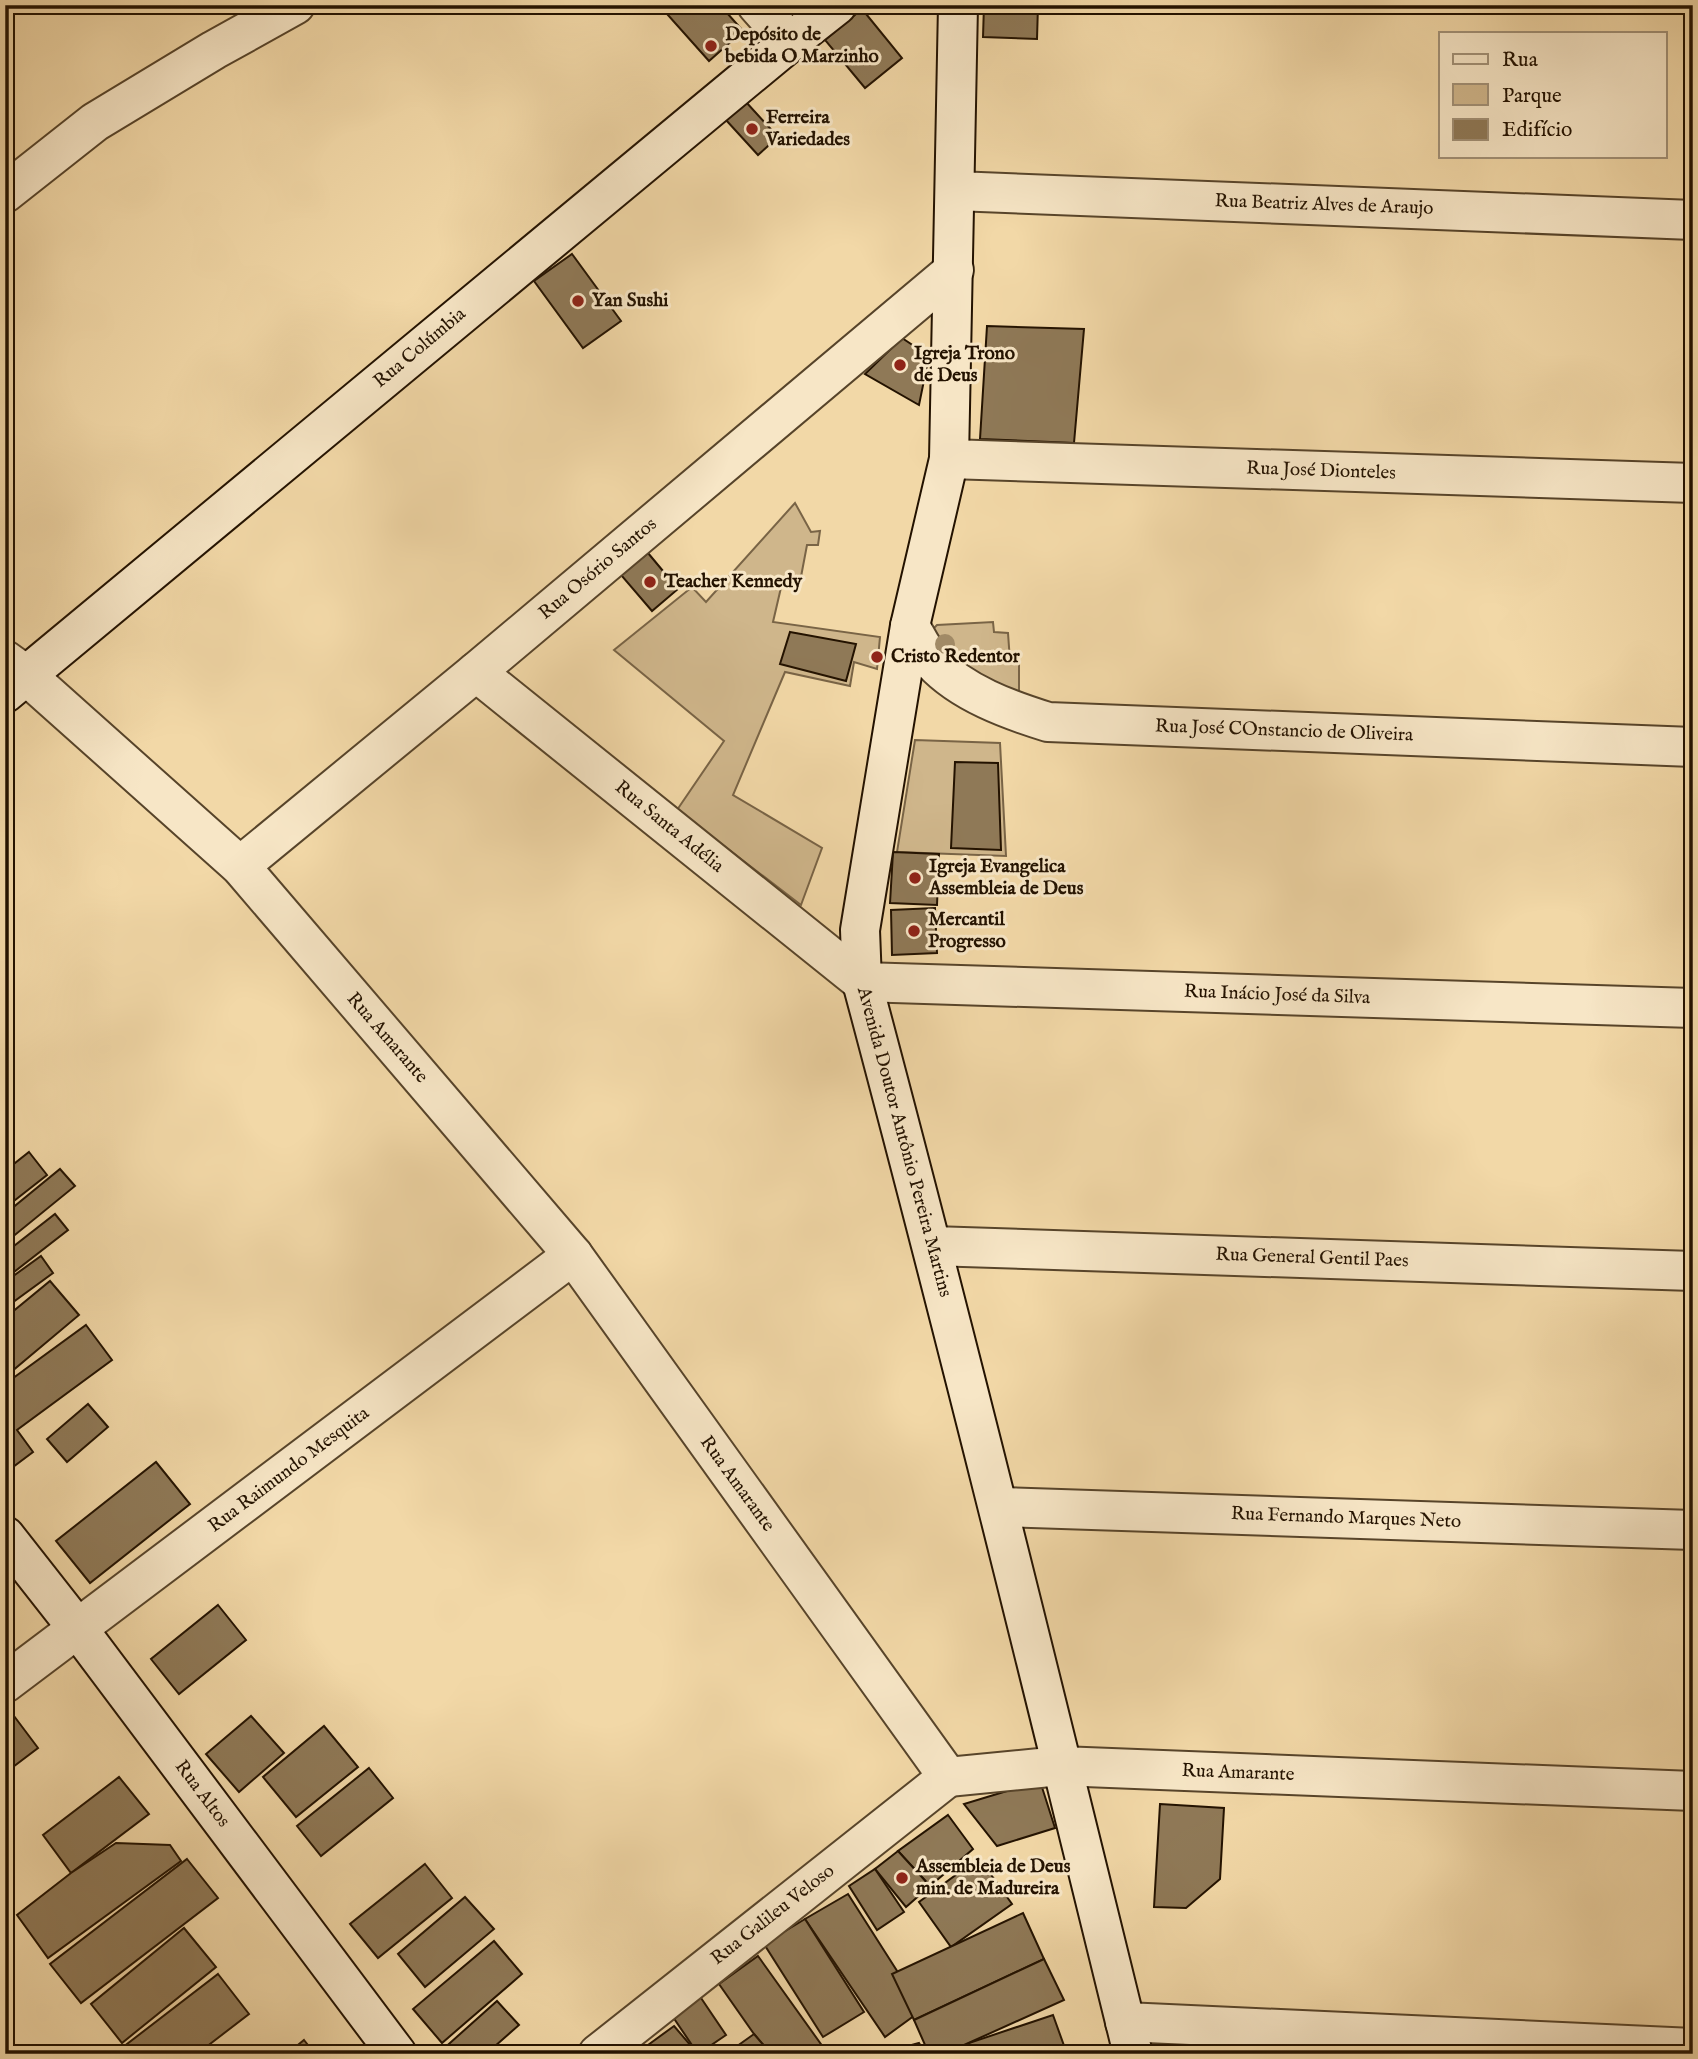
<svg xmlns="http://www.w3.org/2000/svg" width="1698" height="2059" viewBox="0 0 1698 2059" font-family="'IM FELL English',serif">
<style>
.green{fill:#cfb68b;stroke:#796446;stroke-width:2}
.building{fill:#8f7957;stroke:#231200;stroke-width:2}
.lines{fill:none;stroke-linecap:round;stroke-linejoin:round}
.street-casing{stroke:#57442a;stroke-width:42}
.secondary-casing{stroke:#231200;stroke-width:42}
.street{stroke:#f7e6c6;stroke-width:38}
.secondary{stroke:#f7e6c6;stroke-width:38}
.tree{fill:#a18a66}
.poi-dot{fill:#8f2418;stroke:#f7e6c6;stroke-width:2.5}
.labels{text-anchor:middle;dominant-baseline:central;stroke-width:6;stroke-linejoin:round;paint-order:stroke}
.poi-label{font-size:19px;font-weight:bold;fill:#231200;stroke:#f7e6c6;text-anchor:start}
.street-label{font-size:19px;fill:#231200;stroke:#f7e6c6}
</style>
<rect width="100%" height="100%" fill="#f2d8a7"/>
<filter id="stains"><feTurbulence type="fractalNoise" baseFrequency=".00286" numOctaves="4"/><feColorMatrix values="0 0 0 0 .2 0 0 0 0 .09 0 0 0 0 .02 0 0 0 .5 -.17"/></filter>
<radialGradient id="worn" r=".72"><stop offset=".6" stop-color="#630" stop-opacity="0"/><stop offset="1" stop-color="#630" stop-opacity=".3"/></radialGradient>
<g class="green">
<path d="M795,503L811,532L820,531L818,545H807L800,582L783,579L773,622L880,637L877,669L854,662L850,686L785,672L733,795L822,848L801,905L677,810L724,741L614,650L692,587L706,602Z"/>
<path d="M993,622L994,632L1008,633L1010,661H1019V701L958,671L933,629L937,625Z"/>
<path d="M915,740L1000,743L1006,856L897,852Z"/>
</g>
<g class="building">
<path d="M659,5H720L743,31L709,61Z"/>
<path d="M984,5H1038L1037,39L983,37Z"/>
<path d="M862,9L902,58L865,88L825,40Z"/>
<path d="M746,102L778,137L758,155L726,120Z"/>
<path d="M572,254L621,321L583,348L534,281Z"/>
<path d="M987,326L1084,329L1074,443L980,439Z"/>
<path d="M902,338L929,356L919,405L865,374Z"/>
<path d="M648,553L678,589L652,611L621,575Z"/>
<path d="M790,632L856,644L846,681L780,664Z"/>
<path d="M955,762L998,763L1001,850L951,848Z"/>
<path d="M893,852L939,854L937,905L890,903Z"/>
<path d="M935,908L937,953L892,955L891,910Z"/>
<path d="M29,1152L47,1175L5,1208V1171Z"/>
<path d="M60,1169L75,1186L5,1243V1214Z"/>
<path d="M55,1214L68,1230L5,1279V1253Z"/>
<path d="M41,1256L53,1273L5,1308V1282Z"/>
<path d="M50,1281L79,1315L5,1377V1318Z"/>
<path d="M86,1325L112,1360L17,1430L33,1452L5,1473V1384Z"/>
<path d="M88,1404L108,1427L67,1462L47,1439Z"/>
<path d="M156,1462L190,1504L90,1583L56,1541Z"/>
<path d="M218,1605L246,1640L179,1694L151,1659Z"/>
<path d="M11,1712L38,1748L5,1773V1716Z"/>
<path d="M251,1716L284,1753L239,1792L206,1754Z"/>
<path d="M324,1726L358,1767L296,1817L263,1777Z"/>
<path d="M369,1768L393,1798L321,1856L297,1826Z"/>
<path d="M119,1777L149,1814L71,1873L43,1835Z"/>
<path d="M1040,1781L1055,1828L997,1846L964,1804Z"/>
<path d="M1160,1804L1224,1808L1220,1879L1186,1908L1154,1907Z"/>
<path d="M948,1815L973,1849L930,1886L898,1851Z"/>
<path d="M116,1843L170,1845L181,1861L48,1958L17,1915L71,1873Z"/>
<path d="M898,1851L930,1886L906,1907L875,1869Z"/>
<path d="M979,1858L1012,1904L951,1947L919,1902Z"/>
<path d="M187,1859L218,1898L81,2003L50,1964Z"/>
<path d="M425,1864L452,1898L378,1958L350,1924Z"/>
<path d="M875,1869L904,1912L877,1930L849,1886Z"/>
<path d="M848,1894L922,2010L885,2037L805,1919Z"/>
<path d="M465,1897L494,1929L425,1987L398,1954Z"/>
<path d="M1023,1913L1044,1959L914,2020L892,1974Z"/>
<path d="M805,1919L864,2012L823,2037L764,1944Z"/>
<path d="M184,1928L216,1967L122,2043L91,2004Z"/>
<path d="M494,1941L522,1974L442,2043L413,2009Z"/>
<path d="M758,1956L828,2054H771L754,2034L719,1984Z"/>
<path d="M1044,1959L1064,2000L944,2054H929L914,2020Z"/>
<path d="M218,1974L249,2014L197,2054H114Z"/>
<path d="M699,1995L726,2035L698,2054L671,2014Z"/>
<path d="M497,2001L519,2025L486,2054H444L441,2051Z"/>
<path d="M1053,2015L1067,2054H973L969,2043Z"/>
<path d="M674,2026L698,2054H638L637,2053Z"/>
<path d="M754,2034L771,2054H726Z"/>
<path d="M304,2040L315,2054H287Z"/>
<path d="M919,2043L926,2054H896L894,2050Z"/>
</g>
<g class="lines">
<g class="street-casing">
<g id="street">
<path d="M757,5L790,42"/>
<path d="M955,191L1693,220"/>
<path d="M5,193L95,122L214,50L295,5"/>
<path d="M949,459L1693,483"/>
<path d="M910,626C917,638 924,653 933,662C962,693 1009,710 1048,722L1693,747"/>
<path d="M5,660L26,675L240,866L573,1255L948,1777"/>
<path d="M476,672L862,982L1693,1008"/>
<path d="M240,866L476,672L954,270"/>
<path d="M932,1246L1693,1271"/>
<path d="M999,1507L1693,1530"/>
<path d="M5,1683L573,1255"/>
<path d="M948,1777L1060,1766L1693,1791"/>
<path d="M1125,2022L1693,2048"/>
<path d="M598,2054L948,1777"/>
</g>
</g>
<g class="secondary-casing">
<g id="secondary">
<path d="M958,5L949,459L910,626L860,930L862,982C957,1338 1045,1696 1133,2054"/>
<path d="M5,693L790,42L837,5"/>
<path d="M5,1536L78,1629L397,2054"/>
</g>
</g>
<use href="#street" class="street"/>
<use href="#secondary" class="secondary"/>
</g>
<circle class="tree" cx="945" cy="644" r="10"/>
<g class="poi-dot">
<circle cx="711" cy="46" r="7"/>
<circle cx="752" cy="129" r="7"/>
<circle cx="578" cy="301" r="7"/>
<circle cx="900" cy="365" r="7"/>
<circle cx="650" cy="582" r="7"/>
<circle cx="877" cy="657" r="7"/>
<circle cx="915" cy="878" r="7"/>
<circle cx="914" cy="931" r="7"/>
<circle cx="902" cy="1878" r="7"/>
</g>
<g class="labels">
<g class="poi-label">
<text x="725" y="35">Depósito de<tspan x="725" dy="22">bebida O Marzinho</tspan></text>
<text x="766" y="118">Ferreira<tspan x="766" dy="22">Variedades</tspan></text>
<text x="592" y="301">Yan Sushi</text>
<text x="914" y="354">Igreja Trono<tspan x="914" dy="22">de Deus</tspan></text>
<text x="664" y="582">Teacher Kennedy</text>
<text x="891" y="657">Cristo Redentor</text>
<text x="929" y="867">Igreja Evangelica<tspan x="929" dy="22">Assembleia de Deus</tspan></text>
<text x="928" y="920">Mercantil<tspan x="928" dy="22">Progresso</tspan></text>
<text x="916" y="1867">Assembleia de Deus<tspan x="916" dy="22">min. de Madureira</tspan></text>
</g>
<g class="street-label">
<text transform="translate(1324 205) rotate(2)">Rua Beatriz Alves de Araujo</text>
<text transform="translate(420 348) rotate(-40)">Rua Colúmbia</text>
<text transform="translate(1321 471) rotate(2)">Rua José Dionteles</text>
<text transform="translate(598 569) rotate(-40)">Rua Osório Santos</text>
<text transform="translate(1284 731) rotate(2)">Rua José COnstancio de Oliveira</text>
<text transform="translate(669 827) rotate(39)">Rua Santa Adélia</text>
<text transform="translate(1277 995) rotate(2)">Rua Inácio José da Silva</text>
<text transform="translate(387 1038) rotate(49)">Rua Amarante</text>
<text transform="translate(904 1142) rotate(75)">Avenida Doutor Antônio Pereira Martins</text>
<text transform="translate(1312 1258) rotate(2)">Rua General Gentil Paes</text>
<text transform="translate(289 1470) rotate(-37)">Rua Raimundo Mesquita</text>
<text transform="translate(737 1484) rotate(54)">Rua Amarante</text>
<text transform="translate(1346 1518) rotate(2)">Rua Fernando Marques Neto</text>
<text transform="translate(1238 1773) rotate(2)">Rua Amarante</text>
<text transform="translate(202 1794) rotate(53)">Rua Altos</text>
<text transform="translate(773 1915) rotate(-38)">Rua Galileu Veloso</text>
</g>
</g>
<rect width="1698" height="2059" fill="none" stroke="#f2d8a7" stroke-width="28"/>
<rect x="7" y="7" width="1684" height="2045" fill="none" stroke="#231200" stroke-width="3.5"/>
<rect x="14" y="14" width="1670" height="2031" fill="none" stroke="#231200" stroke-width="2"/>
<rect x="1439" y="32" width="228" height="126" fill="#f7e6c6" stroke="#a29177" stroke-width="2"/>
<rect x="1453" y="54" width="35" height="10" fill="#f7e6c6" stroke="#a29177" stroke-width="2"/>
<text x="1502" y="66" font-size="21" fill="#231200">Rua</text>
<rect x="1453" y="84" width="35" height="21" fill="#cfb68b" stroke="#a29177" stroke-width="2"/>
<text x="1502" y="102" font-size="21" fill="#231200">Parque</text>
<rect x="1453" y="119" width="35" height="21" fill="#8f7957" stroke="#a29177" stroke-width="2"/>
<text x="1502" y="136" font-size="21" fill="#231200">Edifício</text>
<rect width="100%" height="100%" filter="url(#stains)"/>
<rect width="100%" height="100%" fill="url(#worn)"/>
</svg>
